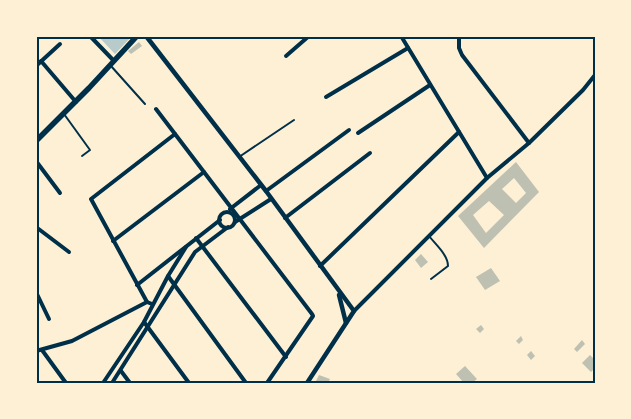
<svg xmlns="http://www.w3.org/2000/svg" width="631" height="419" viewBox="0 0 631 419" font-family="'DejaVu Sans',sans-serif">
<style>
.green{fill:#b9caca}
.building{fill:#bec0b2;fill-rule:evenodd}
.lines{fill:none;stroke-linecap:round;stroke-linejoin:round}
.service{stroke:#003049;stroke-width:2}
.minor{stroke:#003049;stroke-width:4}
.tertiary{stroke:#003049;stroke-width:4.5}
.primary{stroke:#003049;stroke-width:5.5}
.neatline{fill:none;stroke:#003049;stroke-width:2}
</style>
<rect width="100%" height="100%" fill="#fdf0d5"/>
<path class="green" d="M98,36H132L115,54Z"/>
<g class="building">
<path d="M139,42L142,46L131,54L128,51Z"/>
<path d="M516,162L539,192L484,248L458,216ZM514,178L526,193L516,203L502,189ZM489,201L504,215L486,233L473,215Z"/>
<path d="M421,254L428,262L421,268L415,260Z"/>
<path d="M491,268L500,281L485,290L476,277Z"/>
<path d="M481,325L484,329L480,333L476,329Z"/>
<path d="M521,336L523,340L519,344L516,341Z"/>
<path d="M582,340L585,344L577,352L574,349Z"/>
<path d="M531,351L535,356L531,360L527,355Z"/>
<path d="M590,355L595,360V368L591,372L582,363Z"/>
<path d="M465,366L477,379L472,383H464L456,374Z"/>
<path d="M319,375L330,379L328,383H315Z"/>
</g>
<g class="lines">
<g class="service">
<path d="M111,66L145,104"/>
<path d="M64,114L90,150L82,156"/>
<path d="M239,157L294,120"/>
<path d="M429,236C436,245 448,255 448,266L431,279"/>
</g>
<g class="minor">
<path d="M90,36L114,61"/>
<path d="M341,36H349"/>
<path d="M401,36L487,178"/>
<path d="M459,36V48L462,55L529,143"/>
<path d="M286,56L309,36"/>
<path d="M41,61L76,102"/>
<path d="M36,66L60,44"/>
<path d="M326,97L408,48"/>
<path d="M156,109L312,314L313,316L267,383"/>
<path d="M358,133L430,85"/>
<path d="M36,161L60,193"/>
<path d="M266,191L349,130"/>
<path d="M230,209L261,185"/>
<circle cx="227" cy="220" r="8"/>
<path d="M285,218L370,153"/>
<path d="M235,222L271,199"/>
<path d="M36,227L69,252"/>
<path d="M196,238L286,357"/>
<path d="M113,241L204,172"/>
<path d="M320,266L459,132"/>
<path d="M168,276L246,383"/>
<path d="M137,285L220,220"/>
<path d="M36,292L49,319"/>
<path d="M152,304L147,302L91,199L175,134"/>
<path d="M354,311L487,178L529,143L583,90L595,75"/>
<path d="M144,322L189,383"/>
<path d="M42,350L66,383"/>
<path d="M36,351L72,341L147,302"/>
<path d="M121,371L130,383"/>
<path d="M103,383L144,322L168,276L186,247"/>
<path d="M112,383L195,252L228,227"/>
</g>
<g class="tertiary">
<path d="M146,36L266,191L354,311L307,383"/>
<path d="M339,295L346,323"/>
</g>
<path class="primary" d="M36,141L89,88L137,36"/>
</g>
<rect width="631" height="419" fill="none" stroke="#fdf0d5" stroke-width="75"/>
<rect x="38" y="38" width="556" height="344" class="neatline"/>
</svg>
